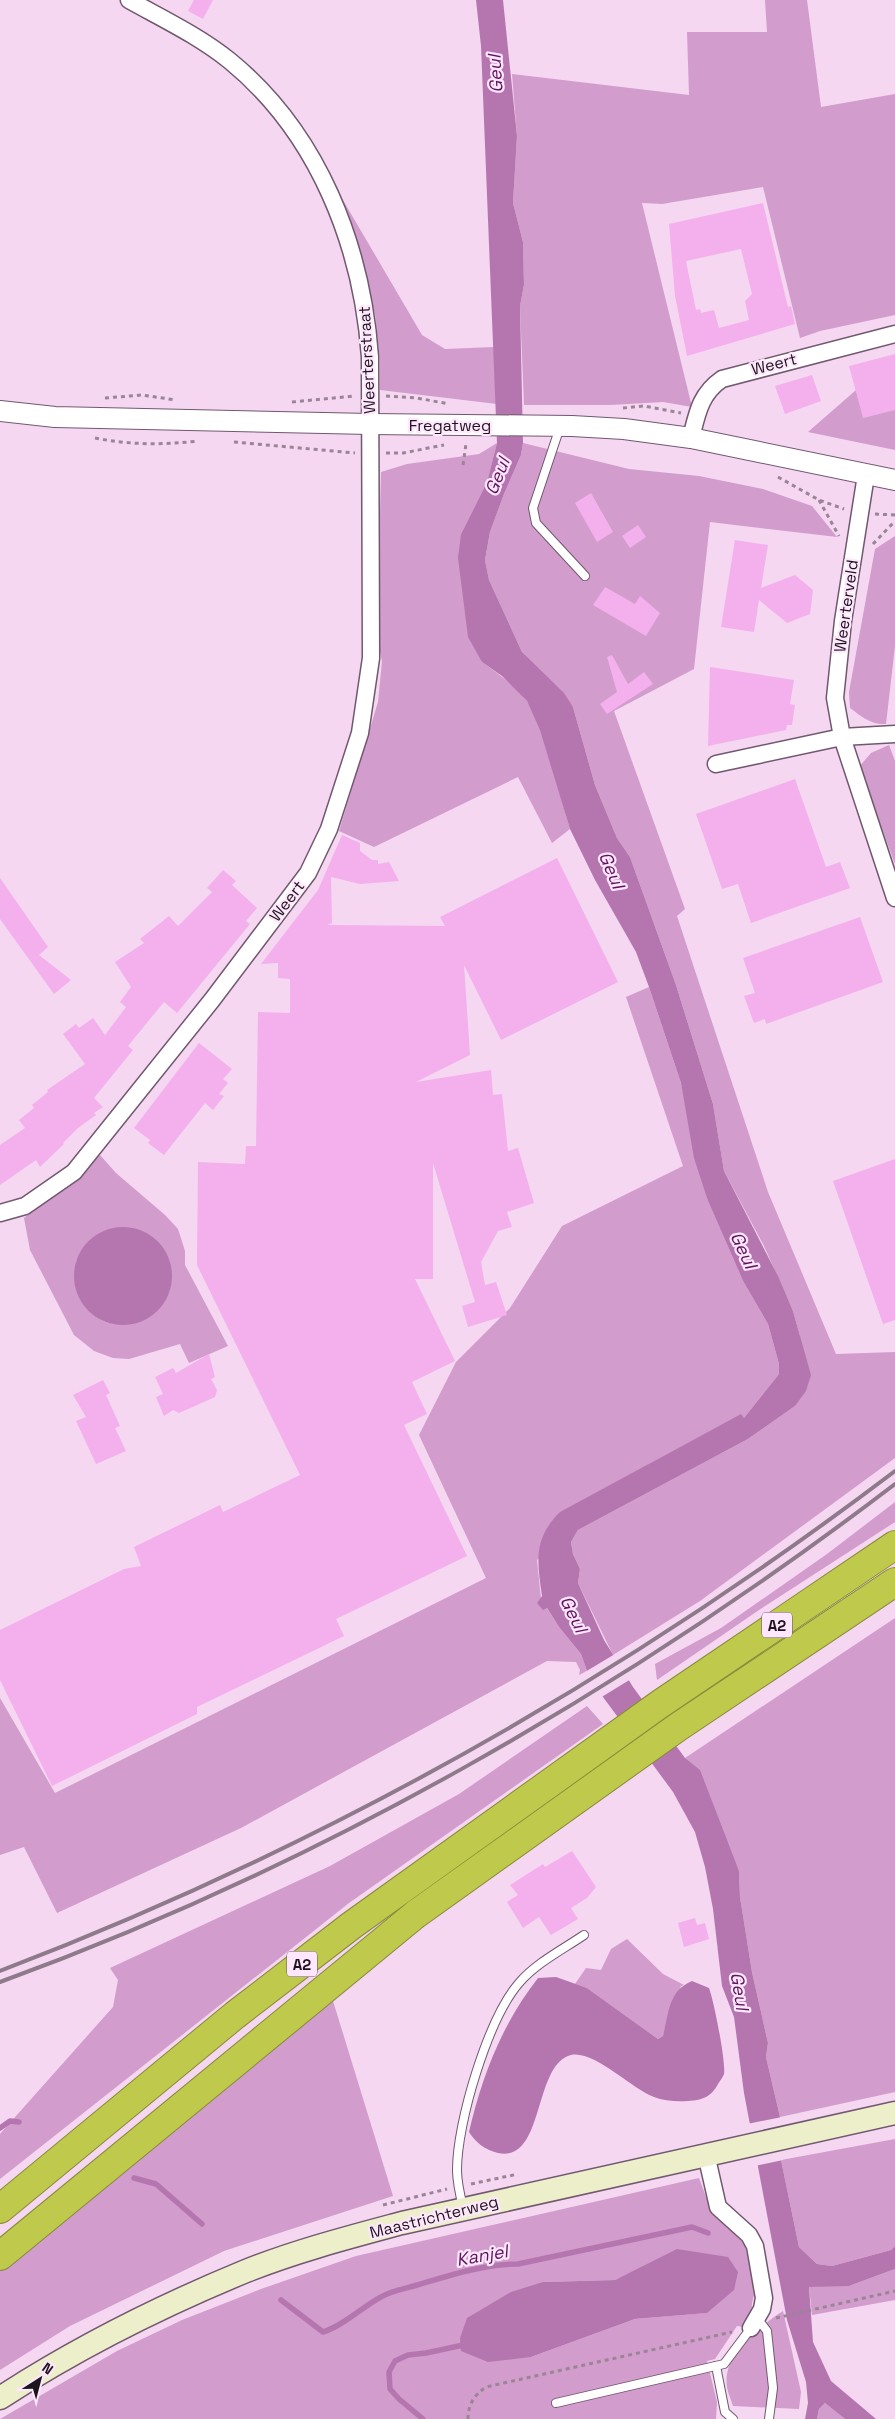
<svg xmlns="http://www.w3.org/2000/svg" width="895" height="2419" viewBox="0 0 895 2419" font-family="'Space Grotesk',sans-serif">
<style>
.green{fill:#d29ccd;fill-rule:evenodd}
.water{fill:#b576b0}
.pier{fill:#f5d7f1}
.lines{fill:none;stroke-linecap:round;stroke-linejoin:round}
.stream{stroke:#b576b0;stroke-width:5.5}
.building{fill:#f3b0ed;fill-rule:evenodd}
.service-casing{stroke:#71586f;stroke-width:10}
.minor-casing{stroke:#71586f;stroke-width:19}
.tertiary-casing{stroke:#71586f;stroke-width:22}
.secondary-casing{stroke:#71586f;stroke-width:25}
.motorway-casing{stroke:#878a3b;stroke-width:30}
.path{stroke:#9a8597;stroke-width:3;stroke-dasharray:4 4;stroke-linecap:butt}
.service{stroke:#fff;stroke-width:8}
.minor{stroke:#fff;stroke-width:16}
.tertiary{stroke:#fff;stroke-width:20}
.secondary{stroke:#ecefc9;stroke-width:22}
.motorway{stroke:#bfc94b;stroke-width:28}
.rail{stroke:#8e7a8b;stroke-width:4}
.labels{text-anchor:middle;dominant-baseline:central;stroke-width:4.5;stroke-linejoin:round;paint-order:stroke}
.shield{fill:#fee7fc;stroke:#615360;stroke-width:1}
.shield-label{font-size:15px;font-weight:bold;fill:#1e141d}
.street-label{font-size:16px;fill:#1e141d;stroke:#fee7fc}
.water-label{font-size:18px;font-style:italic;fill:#5f125d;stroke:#fee7fc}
</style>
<rect width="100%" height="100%" fill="#f5d7f1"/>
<g class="green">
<path d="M765,0H807L821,107L895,94V315L820,331L800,338L763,187L662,204L642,203L692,407L663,402L610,405H524L520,306L524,285L523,242L513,203L517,136L512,74L689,95L687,32H767Z"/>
<path d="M337,190L422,335L445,349L494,347L497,404L380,390V361L375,314Z"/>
<path d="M895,356V450L808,432Z"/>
<path d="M497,443L487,482L461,534L482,662C497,673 514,685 526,700C545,724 560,797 570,829L552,843L518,777L374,847L339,831L378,702L382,661L377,638L381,472L407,464L479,454Z"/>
<path d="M523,443L629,469L699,476L763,489L812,506L837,537L710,522L694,669L614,711L685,909L677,916L768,1192L836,1354L895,1352V1458L700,1601L613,1655L578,1583L580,1569L573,1554L571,1542L578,1530L748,1439L795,1406L800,1336L793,1311L764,1246L724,1171L713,1104L676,985L630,857L617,838L595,785L573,707L522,652L489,580L485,560L490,532L504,494L521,455Z"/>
<path d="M895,536V646L886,724C871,725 861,716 850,708L849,692L875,549Z"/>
<path d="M889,745L895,761V864L859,767L871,753Z"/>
<path d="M649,987L681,1083L708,1201L743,1281L768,1324L779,1364V1374L744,1418L740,1415L649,1464L537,1560L541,1599L559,1627L581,1654L587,1671L579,1675L580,1670L576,1662L547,1661L241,1828L57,1913L24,1847L0,1855V1698L55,1793L486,1578L419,1435L456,1362L510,1308L562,1226L683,1166L626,997Z"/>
<path d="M100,1155L116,1173L165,1215L178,1229L185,1251V1265L228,1346L189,1363L180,1344L129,1359L113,1358L94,1351L74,1335L30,1250L24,1218ZM77,1260L170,1290C165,1301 159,1312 148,1318C136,1323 110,1328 99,1318C89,1308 82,1290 74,1277Z"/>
<path d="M895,1502V1522L759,1610L657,1680L655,1664L721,1628L827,1554Z"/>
<path d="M895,1618V2092L780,2117L766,2057L768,2043L752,1972L740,1897L739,1871L685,1758Z"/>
<path d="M587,1706L603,1724L349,1903L0,2179V2134L113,2007L118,1980L110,1968L330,1866L459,1794Z"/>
<path d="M627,1939L663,1974L684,1985L681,1986L663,2036L658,2039L587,1988L575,1984L586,1968L601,1970L611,1949Z"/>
<path d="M333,2001L393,2196L224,2251L70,2326L0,2370V2270L166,2130Z"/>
<path d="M895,2139V2246L891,2250L832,2266L817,2264L799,2247L781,2160Z"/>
<path d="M699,2178L709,2205L745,2245L755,2291L752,2303L751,2328L737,2326L715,2359L707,2361L717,2402L716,2419H0L117,2351L182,2320L261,2289L356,2256ZM645,2266L706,2313L635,2319L531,2357L543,2282L615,2280Z"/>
<path d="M895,2269V2300L812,2315L809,2286H849Z"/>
<path d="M783,2311L801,2392L799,2409L733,2406C731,2400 728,2393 727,2387C722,2354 759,2327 783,2311Z"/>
<path d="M825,2403L845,2419H817L819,2409Z"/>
</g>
<g class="water">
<path d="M476,0H503L517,136L513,203L523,242L524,285L520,306L523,443L521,455L504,494L490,532L485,560L489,580L522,652L564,693L573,707L595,785L617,838L630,857L676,985L713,1104L724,1171L778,1276L793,1311L811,1375L806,1391L795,1406L748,1439L578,1530L571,1542L573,1554L580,1569L578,1583L604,1640L633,1687L685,1758L700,1770L739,1871L740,1897L752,1972L768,2043L766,2057L780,2117L781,2160L799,2247L817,2264L832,2266L891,2250L895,2246V2269L849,2286L809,2287L813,2342L831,2381L876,2419H845L825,2403L819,2409L817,2419H805L808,2403L806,2382L787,2320L744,2093L734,2017L722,1986L713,1909L705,1867L695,1832L673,1792L603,1697L587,1671L581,1654L559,1627L547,1608L543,1610L537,1603L542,1596C537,1561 533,1539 560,1512L741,1414L744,1418L779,1374V1364L768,1324L743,1281L708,1201L694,1158L681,1083L649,987L636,952L595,880L570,829L540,730L527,701L502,676L482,662L468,637L458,558L461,534L487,482L497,443L481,46Z"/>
<circle cx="123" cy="1276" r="49"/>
<path d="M556,1977L587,1988L658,2039L663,2036C669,2013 668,1991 692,1981L709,1988C714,2001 726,2062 724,2074C723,2077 720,2081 718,2084C711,2097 703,2100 688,2101C678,2102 664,2101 654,2097C632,2089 594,2050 571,2055C533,2064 545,2163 498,2153C484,2149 477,2144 469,2132C482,2076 502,2024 538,1978Z"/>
<path d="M677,2249L728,2257L738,2272L734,2290L707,2313L635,2319L531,2357L488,2362L461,2351L460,2338L467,2318L511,2292L543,2282L615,2280Z"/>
</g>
<g class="pier">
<path d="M615,1654L631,1679L600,1698L585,1672Z"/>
<path d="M782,2117L783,2160L755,2166L747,2124Z"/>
</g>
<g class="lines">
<g class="stream">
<path d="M0,2128L10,2121L19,2122"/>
<path d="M134,2178L156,2184L202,2224"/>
<path d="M281,2300L323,2332C343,2326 362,2307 381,2297C391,2291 403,2289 414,2286C448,2276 483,2264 518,2264L692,2227L708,2233"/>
<path d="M423,2419L399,2399L390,2389L389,2372L395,2361L408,2355L426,2353L468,2344"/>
</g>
</g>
<g class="building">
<path d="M194,0H213L203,19L188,11Z"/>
<path d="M763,203L788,307L791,306L795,324L687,356L675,296L669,224ZM741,249L752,294L745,301L749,320L719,328L714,310L701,313L700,309L696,310L686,261Z"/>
<path d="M895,354V410L863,418L849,366Z"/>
<path d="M812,375L821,401L785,414L775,386Z"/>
<path d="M591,493L613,532L597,542L575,503Z"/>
<path d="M638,525L646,537L630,548L622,536Z"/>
<path d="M735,540L768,545L761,588L795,575L813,590L810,614L787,623L759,600L754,632L721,627Z"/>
<path d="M605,587L635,604L640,596L660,613L646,636L593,605Z"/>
<path d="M612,655L628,684L644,672L653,684L607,714L600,704L617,692L607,657Z"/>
<path d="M710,667L794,680L790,704L795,705L792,725H787L786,730L708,746Z"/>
<path d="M795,779L826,867L840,862L850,888L751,923L738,884L722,889L696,814Z"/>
<path d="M342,835L360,843V851L372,860H378V864L389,862L399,881L360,884L331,877L332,923L327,925L445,926L440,917L557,858L618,982L501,1040L464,965L470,1055L416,1082L491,1070L493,1095L502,1094L508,1151L518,1148L534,1203L507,1212L512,1227L498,1231L481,1262L485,1285L496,1282L507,1315L468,1327L462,1306L475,1302L433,1163V1279H415L455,1361L412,1382L427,1414L404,1425L467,1556L336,1619L344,1636L197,1707V1714L52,1786L0,1680V1630L124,1569L141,1566L134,1547L220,1505L223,1512L300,1475L197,1265L198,1162L245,1164L246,1146H256L258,1012L290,1013V979L278,978V963L261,964L318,890Z"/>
<path d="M223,870L236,881L232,885L257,908L246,921L250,924L177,1013L164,1002L128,1046L133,1050L94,1098L103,1107L94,1113L96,1115L78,1128L63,1143L64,1144L40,1167L36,1160L0,1185V1145L25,1128L19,1120L34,1108L32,1105L48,1092L47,1090L85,1064L63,1034L76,1024L79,1028L93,1018L105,1035L126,1007L120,1002L131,987L115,962L144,943L140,939L169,916L178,926L212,892L207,888Z"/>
<path d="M0,878L48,947L39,955L71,980L54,994L0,919Z"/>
<path d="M860,917L883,982L766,1024L765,1019L754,1023L744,996L755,993L743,958Z"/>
<path d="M199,1043L232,1069L223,1079L228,1083L219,1094L224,1096L213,1110L205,1103L164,1155L148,1143L150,1140L134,1128Z"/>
<path d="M895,1159V1320L883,1324L833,1181Z"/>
<path d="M209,1354L215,1377L211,1379L217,1390L215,1397L179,1413L173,1410L164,1416L156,1397L163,1394L155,1377L173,1368L176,1373Z"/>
<path d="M103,1380L110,1393L106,1395L120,1426L115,1428L126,1451L96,1464L76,1421L86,1417L73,1395Z"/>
<path d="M572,1851L596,1887L587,1898L571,1908L578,1919L551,1935L539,1917L523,1928L507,1902L518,1895L510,1885L543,1864L545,1867Z"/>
<path d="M695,1918L697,1925L705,1923L709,1939L684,1947L678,1923Z"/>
</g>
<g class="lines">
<g class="service-casing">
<g id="service">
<path d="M560,427L533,508L536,523L585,576"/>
<path d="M463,2207C460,2195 457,2183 457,2170C457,2122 488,2019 519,1983C536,1963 562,1950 584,1935"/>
<path d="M757,2318L767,2331L773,2388L769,2419"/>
<path d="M716,2366L725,2412L733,2419"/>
<path d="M556,2403L724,2364L751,2328"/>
</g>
</g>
<g class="minor-casing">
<g id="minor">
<path d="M691,438C697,414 700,394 722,379L895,334"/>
<path d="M866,475L843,621L835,698L842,737L895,898"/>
<path d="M716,764L842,737L895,734"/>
<path d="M0,1213L25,1206L74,1172L212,1000L308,873L329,829L360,733L371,658L370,357C362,245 318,133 230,61C199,36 163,19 129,0"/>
<path d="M706,2154L718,2207L749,2235L755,2246L764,2298L762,2309L751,2328"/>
</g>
</g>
<g class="tertiary-casing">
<path id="tertiary" d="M0,411L55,417L370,424L572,426L624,429L691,438L895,480"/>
</g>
<g class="secondary-casing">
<path id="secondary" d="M0,2398C77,2348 161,2306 246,2271C296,2251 350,2237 402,2223L895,2113"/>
</g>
<g class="motorway-casing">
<g id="motorway">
<path d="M0,2209L235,2015L352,1925L660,1704L895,1545"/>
<path d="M0,2256L416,1914L678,1727L895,1582"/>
</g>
</g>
<g class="path">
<path d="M386,396L417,398L449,404"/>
<path d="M105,398L142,395L176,400"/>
<path d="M292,402L355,396"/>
<path d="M623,408L644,406L681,413"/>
<path d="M95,438C130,445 163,445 198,441"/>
<path d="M234,442L355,453"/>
<path d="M386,453H403L444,445"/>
<path d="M463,465L466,444"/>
<path d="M778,477L819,500L844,509"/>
<path d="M819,500L839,536"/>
<path d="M875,514L895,515"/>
<path d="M873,544L895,521"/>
<path d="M471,2184L518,2174"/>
<path d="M383,2205L447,2189"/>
<path d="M776,2318L895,2291"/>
<path d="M468,2419C468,2405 474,2395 486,2387L732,2332"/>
</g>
<use href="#service" class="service"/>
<use href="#minor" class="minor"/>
<use href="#tertiary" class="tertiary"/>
<use href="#secondary" class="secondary"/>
<use href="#motorway" class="motorway"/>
<g class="rail">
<path d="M0,1971C321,1848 621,1679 895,1471"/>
<path d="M0,1982C317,1867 628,1688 895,1484"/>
</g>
</g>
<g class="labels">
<g class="shield">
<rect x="762" y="1612.5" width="30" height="25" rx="4"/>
<rect x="287" y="1951.5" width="30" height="25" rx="4"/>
</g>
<g class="shield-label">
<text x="777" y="1625">A2</text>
<text x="302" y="1964">A2</text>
</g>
<g class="street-label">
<text transform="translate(367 360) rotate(-93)">Weerterstraat</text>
<text transform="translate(774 364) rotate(-14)">Weert</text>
<text x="450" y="425">Fregatweg</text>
<text transform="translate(846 606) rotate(-82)">Weerterveld</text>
<text transform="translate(287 901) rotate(-53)">Weert</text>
<text transform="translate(434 2217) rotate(-14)">Maastrichterweg</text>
</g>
<g class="water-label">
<text transform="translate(495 74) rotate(-93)">Geul</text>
<text transform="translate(497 476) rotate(-68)">Geul</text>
<text transform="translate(612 870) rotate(67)">Geul</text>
<text transform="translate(744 1250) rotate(65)">Geul</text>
<text transform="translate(574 1614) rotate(64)">Geul</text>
<text transform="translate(740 1991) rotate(81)">Geul</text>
<text transform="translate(482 2255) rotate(-10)">Kanjel</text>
</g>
</g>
<g transform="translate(40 2379) rotate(36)" stroke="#fee7fc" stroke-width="4" paint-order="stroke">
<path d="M0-4L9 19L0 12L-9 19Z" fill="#1e141d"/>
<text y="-8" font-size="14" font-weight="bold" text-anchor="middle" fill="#1e141d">N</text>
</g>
</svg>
